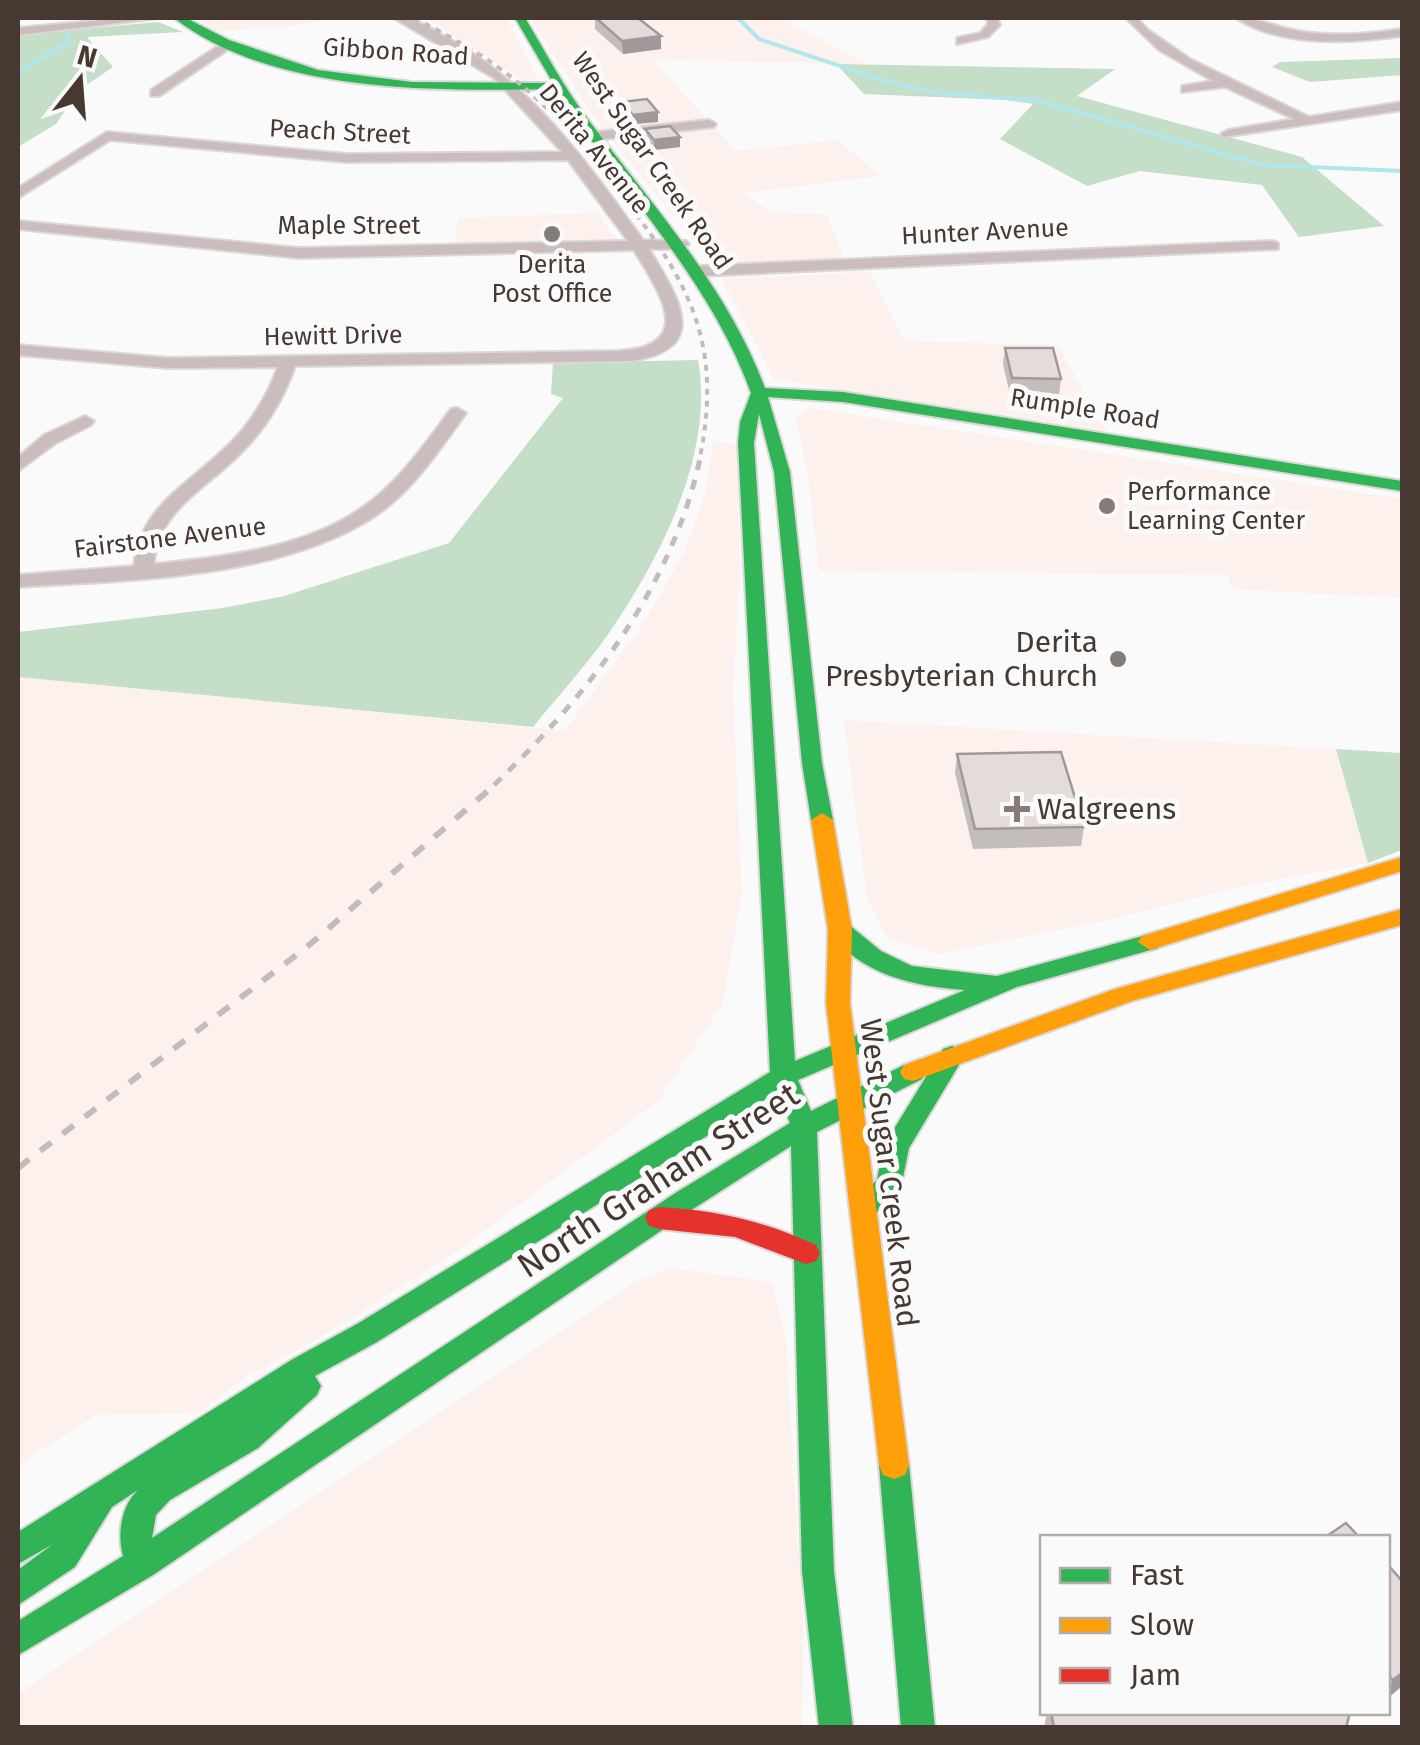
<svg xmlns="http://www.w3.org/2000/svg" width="1420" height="1745" viewBox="0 0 1420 1745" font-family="'Fira Sans',sans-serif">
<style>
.built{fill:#fcf1ed}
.forest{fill:#c4dec7}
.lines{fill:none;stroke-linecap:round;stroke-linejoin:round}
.stream{stroke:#b0e6ec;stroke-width:4}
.street-casing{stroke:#dad7d6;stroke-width:4}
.fast-casing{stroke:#dad7d6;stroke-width:4}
.slow-casing{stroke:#dad7d6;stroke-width:4}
.jam-casing{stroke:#dad7d6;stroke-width:4}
.street{fill:#cbbcbd;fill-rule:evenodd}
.fast{fill:#30b455;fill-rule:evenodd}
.slow{fill:#ff9f0a;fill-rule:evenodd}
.jam{fill:#e5322d;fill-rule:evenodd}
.rail-far2{stroke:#c4bbbb;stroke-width:4;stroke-dasharray:6 6;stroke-linecap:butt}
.rail-far1{stroke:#c4bbbb;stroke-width:5;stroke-dasharray:10 10;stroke-linecap:butt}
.rail{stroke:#c4bbbb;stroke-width:6;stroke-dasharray:14 14;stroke-linecap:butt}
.wall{fill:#c3bdbb}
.shaded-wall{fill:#9f9a99}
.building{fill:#e3dcda;stroke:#9f9a99;stroke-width:2.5}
.poi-dot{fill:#867c77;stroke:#fafafa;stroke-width:4}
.labels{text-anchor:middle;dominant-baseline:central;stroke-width:10;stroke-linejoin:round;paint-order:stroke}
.far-street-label{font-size:25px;fill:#473831;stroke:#fafafa}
.far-poi-label{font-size:25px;fill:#473831;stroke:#fafafa}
.poi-label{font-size:30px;fill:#473831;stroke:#fafafa;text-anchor:end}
.street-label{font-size:30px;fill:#473831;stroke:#fafafa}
.near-street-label{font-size:35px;fill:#473831;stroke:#fafafa}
</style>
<rect width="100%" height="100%" fill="#fafafa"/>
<g class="built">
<path d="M194,18H336L287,27L219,31Z"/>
<path d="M427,18H506L538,80L524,81Z"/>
<path d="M530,18H780L868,64L657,60L659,67L736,151L838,140L880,176L745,193L771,213L827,214L844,258L711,264L592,114Z"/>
<path d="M597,213L621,246L454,249L458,218Z"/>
<path d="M870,272L904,341L1058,345L1106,431L774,379L722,279Z"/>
<path d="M809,408L1402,499V598L1232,589L1228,575L819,571L808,477L795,416Z"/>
<path d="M713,441L736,444L740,568L733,692L742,892L723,1004L658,1101L452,1255L314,1341L242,1379L198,1413L96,1415L18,1465V677L565,731L643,624L684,553L705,493Z"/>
<path d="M844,720L1336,749L1368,863L1238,887L1100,922L940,954L888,939L867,900Z"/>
<path d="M670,1268L772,1282L786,1340L803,1622L802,1727L18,1728V1694L635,1282Z"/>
</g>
<g class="forest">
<path d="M158,22L183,32L87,37L113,67L79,90L56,124L18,147V35Z"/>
<path d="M1402,58V75L1310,82L1272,67L1280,62Z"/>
<path d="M836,64L1115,69L1077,96L1302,157L1384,226L1299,237L1262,185L1140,171L1087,186L1000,139L1033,104L1006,100L864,94Z"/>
<path d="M698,360C714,448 666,546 619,618C595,656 562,691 533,727L18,677V632L223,608L284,596L449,543L563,398L551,394L553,363Z"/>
<path d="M1336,749L1402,753V850L1368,863Z"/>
</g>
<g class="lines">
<g class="stream">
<path d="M738,18L759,39L882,80L931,92L1040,101L1262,165L1402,171"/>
<path d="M18,72L67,43L69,35"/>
</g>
<g class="street-casing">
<g id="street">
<path d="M124,18H159L18,35V28Z"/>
<path d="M394,18C413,17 428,27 444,36C530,82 588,163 643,240L686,241L689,244L681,249H649C678,297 713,349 631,361L295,366C283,401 263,432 237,457C202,491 158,511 154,564C229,556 315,548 375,498C405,473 428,440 451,409L457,408L466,413C440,449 413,491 375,516C279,579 130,580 18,587V575L134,566C139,509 184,487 222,451C248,428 266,399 278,367L168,368L18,355V345L168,358L619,351C698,346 659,292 634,250L299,258L18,229V221L299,248L628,241L568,160L346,162L110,140L18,198V188L107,132L346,154L562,152L494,78Z"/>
<path d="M987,18H997L1000,25L988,37L957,44V38L980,33L988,24Z"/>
<path d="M1126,18H1137L1148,30L1190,59L1309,117L1402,102V110L1223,137L1221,134L1228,130L1294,119L1225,87L1182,92V86L1213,81L1159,50Z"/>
<path d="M1236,18C1257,17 1277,28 1298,31C1333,37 1367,34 1402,29V36C1351,43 1282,48 1236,18Z"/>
<path d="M223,43L233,46L159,96H151V90Z"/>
<path d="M709,120L716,124L714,127L595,140L588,136L595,132Z"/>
<path d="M1273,241L1278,243V249L699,276L691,271L699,266Z"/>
<path d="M85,416L94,421L91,425L56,443L18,471V457L44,435Z"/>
</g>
</g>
<g class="fast-casing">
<g id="fast">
<path d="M174,18H186L229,40L318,70L412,82L553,83L515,18H525C545,51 562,84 584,114C649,202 726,284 765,388L843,392L1402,481V491L843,402L768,397L790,472L822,763L833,820L822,827L811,820L802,763L774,472L759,414L754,443L795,1061L965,990C915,987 858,974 828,930L832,924H848L881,951L912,966L997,976L1150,934L1162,942L1158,948L1017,987L798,1080L811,1111L904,1065H922L926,1072L922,1079L817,1132L834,1571L853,1728H819L802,1571L791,1146L696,1207L153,1575L18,1655V1621L123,1556C117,1534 121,1506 138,1490L112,1507L75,1567L18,1605V1570L53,1544L18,1564V1532L293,1359L357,1324L770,1072L738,443L740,422L751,393C709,277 621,192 557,89C437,91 274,95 174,18ZM777,1092L790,1123L677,1192L152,1538L156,1515L170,1500L258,1448L317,1395L321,1386L315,1376L377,1342Z"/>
<path d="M952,1046L961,1049L965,1055L909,1148L900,1192L875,1214L865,1217L855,1214L851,1206L877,1180L883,1147L943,1049Z"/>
<path d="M894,1451L905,1455L909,1465L935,1728H901L879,1465L883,1455Z"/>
</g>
</g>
<g class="slow-casing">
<g id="slow">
<path d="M822,813L833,820L852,930L850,1003L909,1465L905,1475L894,1479L883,1475L879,1465L826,1003L828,930L811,820Z"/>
<path d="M1402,857V871L1150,950L1138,942L1142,936Z"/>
<path d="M1402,909V925L1132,1001L913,1081L904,1079L900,1072L904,1065L1115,989Z"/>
</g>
</g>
<g class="jam-casing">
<path id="jam" d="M659,1207C716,1210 764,1221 816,1245L820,1253L816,1261L806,1264L735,1237L659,1229L649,1226L645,1218L649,1210Z"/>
</g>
<use href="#street" class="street"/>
<use href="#fast" class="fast"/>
<use href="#slow" class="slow"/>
<use href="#jam" class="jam"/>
<path class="rail-far2" d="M414,18C512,67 548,103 615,187C686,277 724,339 700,457"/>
<path class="rail-far1" d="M494,785C590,693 673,587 701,454"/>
<path class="rail" d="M18,1168L308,946L497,783"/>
</g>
<g class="wall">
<path d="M595,18H638L661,49L623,54L595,29Z"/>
<path d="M622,102L658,112V122L634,124L623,111Z"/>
<path d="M645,129L680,137V147L654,150L645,138Z"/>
<path d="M1005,348L1061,379L1059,395H1010L1003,364Z"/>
<path d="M957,754L1084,827L1081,846L973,849L955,773Z"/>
<path d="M1388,1565L1402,1581V1686L1388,1698Z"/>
<path d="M1047,1712H1350L1346,1728H1044Z"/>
</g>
<g class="shaded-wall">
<path d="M661,36V49L623,54L622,41Z"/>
<path d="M658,112V122L634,124L633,115Z"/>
<path d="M680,137V147L654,150V140Z"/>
<path d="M1402,1673V1686L1388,1698V1690L1393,1680Z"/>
</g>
<g class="building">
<path d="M596,18H638L661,36L622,41Z"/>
<path d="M647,99L658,112L633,115L622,102Z"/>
<path d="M670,126L680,137L654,140L645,129Z"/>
<path d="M1005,348H1053L1061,379L1012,378Z"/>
<path d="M1061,752L1084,827L975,829L957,754Z"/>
<path d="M1346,1523L1360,1538H1324Z"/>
<path d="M1388,1565L1402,1581V1673L1393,1680L1388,1675Z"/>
<path d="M1051,1712H1350L1346,1728H1054Z"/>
</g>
<g class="poi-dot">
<circle cx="552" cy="234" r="10"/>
<circle cx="1107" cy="506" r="10"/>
<circle cx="1118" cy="659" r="10"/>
<path d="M1012 794h10v10h10v10h-10v10h-10v-10h-10v-10h10z"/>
</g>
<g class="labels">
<g class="far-street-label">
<text transform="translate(396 52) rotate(4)">Gibbon Road</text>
<text transform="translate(340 132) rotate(3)">Peach Street</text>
<text transform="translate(594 149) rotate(51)">Derita Avenue</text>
<text transform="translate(652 161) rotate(55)">West Sugar Creek Road</text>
<text x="349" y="226">Maple Street</text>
<text transform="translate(985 232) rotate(-3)">Hunter Avenue</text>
<text transform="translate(333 336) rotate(-1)">Hewitt Drive</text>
<text transform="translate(1085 409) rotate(9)">Rumple Road</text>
<text transform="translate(170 538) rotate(-7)">Fairstone Avenue</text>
</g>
<g class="far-poi-label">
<text x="552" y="265">Derita<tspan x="552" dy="29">Post Office</tspan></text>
<text x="1127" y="492" text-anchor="start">Performance<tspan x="1127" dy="29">Learning Center</tspan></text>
</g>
<g class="poi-label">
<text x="1098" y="642">Derita<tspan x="1098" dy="34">Presbyterian Church</tspan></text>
<text x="1037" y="809" text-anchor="start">Walgreens</text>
</g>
<g class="street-label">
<text transform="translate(889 1173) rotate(83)">West Sugar Creek Road</text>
</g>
<g class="near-street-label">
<text transform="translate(658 1180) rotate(-33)">North Graham Street</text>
</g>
</g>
<rect width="1420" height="1745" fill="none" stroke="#473831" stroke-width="40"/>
<rect x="1040" y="1535" width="350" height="180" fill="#fafafa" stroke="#b2acaa" stroke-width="2.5"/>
<rect x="1060" y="1568" width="50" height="15" fill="#30b455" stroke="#b2acaa" stroke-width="2.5"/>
<text x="1130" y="1585" font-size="30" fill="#473831">Fast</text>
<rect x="1060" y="1618" width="50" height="15" fill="#ff9f0a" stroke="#b2acaa" stroke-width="2.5"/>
<text x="1130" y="1635" font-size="30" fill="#473831">Slow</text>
<rect x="1060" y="1668" width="50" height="15" fill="#e5322d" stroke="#b2acaa" stroke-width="2.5"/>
<text x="1130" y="1685" font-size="30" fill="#473831">Jam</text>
<g transform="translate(80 80) rotate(17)" stroke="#fafafa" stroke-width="8" paint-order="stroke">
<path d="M0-8L18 38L0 25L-18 38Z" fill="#473831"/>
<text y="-15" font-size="28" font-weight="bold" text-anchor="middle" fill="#473831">N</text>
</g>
</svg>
